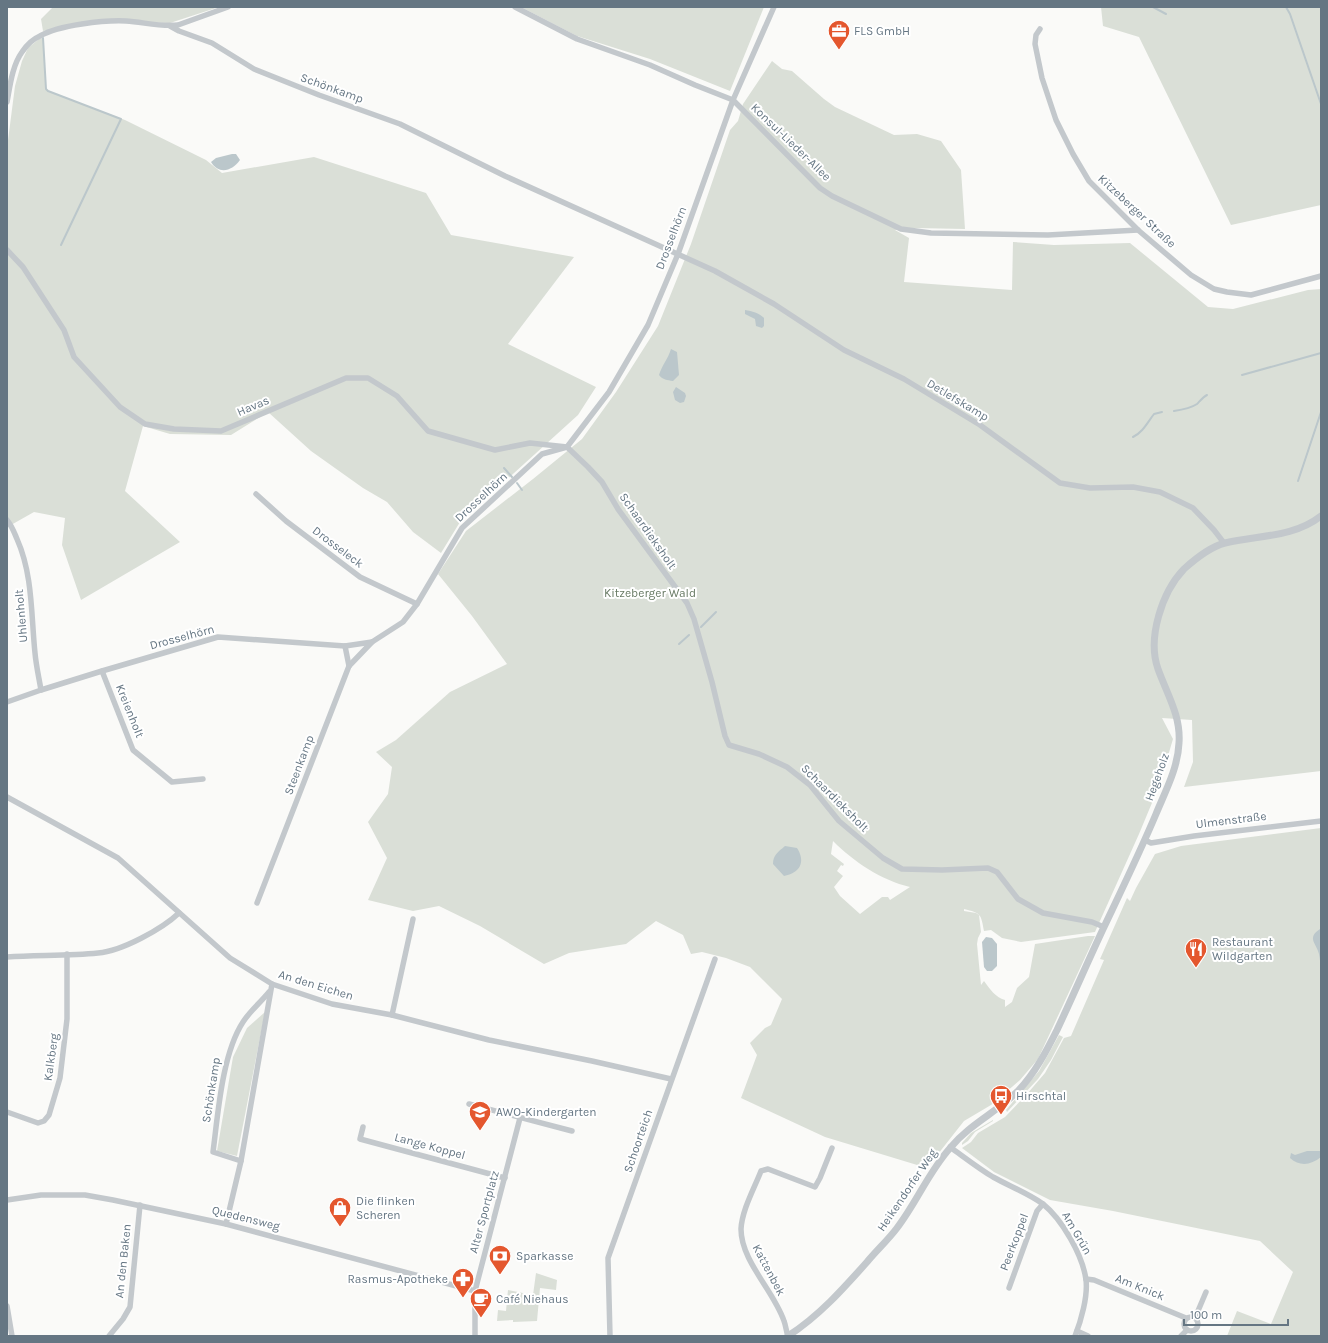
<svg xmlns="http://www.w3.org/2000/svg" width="1328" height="1343" viewBox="0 0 1328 1343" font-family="Karla,sans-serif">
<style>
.green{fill:#dadfd7;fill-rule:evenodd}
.water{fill:#bbc7cb}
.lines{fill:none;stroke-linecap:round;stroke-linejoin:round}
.stream{stroke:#bbc7cb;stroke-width:2}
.minor{stroke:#c3c8cc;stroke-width:5.5}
.tertiary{stroke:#c3c8cc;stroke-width:7}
.labels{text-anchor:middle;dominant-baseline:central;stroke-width:4;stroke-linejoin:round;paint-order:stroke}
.poi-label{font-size:12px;fill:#657683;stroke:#fff;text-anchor:start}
.street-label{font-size:12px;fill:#657683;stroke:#fff}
.park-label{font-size:12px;fill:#687a64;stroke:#fff}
</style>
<rect width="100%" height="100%" fill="#fafaf8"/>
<g class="green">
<path d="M53,7H219L170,23L91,21L43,31L41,19Z"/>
<path d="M521,7H764L730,91L650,59L577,36Z"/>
<path d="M1101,7H1321V205L1231,225L1139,37L1103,26Z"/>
<path d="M43,38L46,89L48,91L125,120L206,160L222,173L314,157L426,193L451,235L574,257L508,344L596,387L578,415L460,522L441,553L413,532L387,502L363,488L311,451L268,412L231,435L170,434L143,426L125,491L180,542L81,600L62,545L65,518L34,512L11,525L7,520V148L15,86L22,61L28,48L39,39Z"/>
<path d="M772,61L782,69L792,71L824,99L835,107L894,135L917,134L941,141L961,170L965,229L915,228L895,230L909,238L904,282L1012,290L1013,242L1054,245L1130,243L1208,307L1233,309L1308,290L1321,289V771L1184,787L1193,762L1192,720L1162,718L1173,739L1159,786L1139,834L1095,932L1021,942L1002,938L991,930L984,931C981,914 981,913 964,909V911L976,913L979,915L981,932L978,938L977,944L981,985L984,981C990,989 995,997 1005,1000V1007L1012,1002L1017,988L1029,977L1035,944L1088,936H1095L1038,1059L1020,1080L991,1105L964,1121L927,1168L825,1137L741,1098L757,1055L750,1043L765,1028L771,1025L782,999L750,967L726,958L702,952L691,954L683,935L656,921L626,944L569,953L544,964L480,926L439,906L413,911L368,900L387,858L368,822L388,794L392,767L376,752L396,740L450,692L507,664L472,616L438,574L466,531L533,479L582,439L616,392L658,326L691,244L730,130L738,121L743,104ZM833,841C854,862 881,880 910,887L890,900L888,897H882L860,914L840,896L834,887L843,876L837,871L841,865L843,866L844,864L831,854Z"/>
<path d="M1321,828V1336H1227L1237,1311L1271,1324L1293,1272L1260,1241L1113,1211L1050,1200L994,1172L962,1148L971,1142L978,1133L1005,1117L1027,1094L1045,1073L1064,1038L1071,1036L1104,960L1100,959L1127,898L1130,901L1136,888L1155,854L1181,846Z"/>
<path d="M265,1012L237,1156L217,1151L233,1057L247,1028Z"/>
<path d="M1059,1035L1063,1037L1051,1060L1038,1079L1007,1112L1006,1110L1039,1071Z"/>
<path d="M993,1120V1121L975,1132L968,1141L962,1145V1143L971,1133Z"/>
<path d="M536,1273L557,1280L556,1290L540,1288L537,1321L513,1322V1320L497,1321L498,1310L506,1311L508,1290L533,1295Z"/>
</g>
<g class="water">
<path d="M232,154H236L240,160C232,171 219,175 211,162L216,158Z"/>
<path d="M745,310C752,311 759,313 764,318V326L762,328L756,326L755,319L745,314Z"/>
<path d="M671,349L677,352L679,375L673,381C667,380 663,380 659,375C662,365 668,359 671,349Z"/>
<path d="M676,387L685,393L686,396L684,402L680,403L675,400L673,392Z"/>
<path d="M785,846L797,848C806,862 800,873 784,876L773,864C773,855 778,852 785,846Z"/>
<path d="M1320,929L1321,930V968C1320,963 1320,958 1319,954C1317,944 1306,938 1320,929Z"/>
<path d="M986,937L992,938L997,944V966L992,971H987L984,967L982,942Z"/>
<path d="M1307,1151H1321V1157C1311,1165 1300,1167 1290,1158L1291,1153L1295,1155Z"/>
</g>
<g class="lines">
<g class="stream">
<path d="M1153,7L1166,14"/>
<path d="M1286,7L1290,14L1321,104"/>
<path d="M43,38L46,89L48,91L121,119L61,245"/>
<path d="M1242,375L1321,353"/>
<path d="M1174,411C1181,410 1191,408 1197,404C1200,401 1203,397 1207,395"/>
<path d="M1133,437C1143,432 1147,423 1154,414L1162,412"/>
<path d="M504,468L512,477"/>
<path d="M1298,481L1321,412"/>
<path d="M517,483L522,490"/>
<path d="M701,627L716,612"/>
<path d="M679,644L689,635"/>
</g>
<g class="minor">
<path d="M515,7L577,39L650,65L695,85L733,100L820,188L832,196L901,229L931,233L1048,235L1138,230"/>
<path d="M170,26L179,31L212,43L254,69L319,95L400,124L505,176L715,271L774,304L844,350L904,379L980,425L1060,483L1090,488L1133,487L1160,492L1193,508L1214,530L1224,543"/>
<path d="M1040,29L1036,35L1035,44L1042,78L1056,120L1073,154L1089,181L1138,230L1191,275L1214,289L1227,292L1251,295L1321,276"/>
<path d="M7,102C10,86 12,66 22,52C26,46 33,39 40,36C59,25 104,20 126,21C143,22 160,27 178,25L228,7"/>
<path d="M7,250L23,267L64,330L74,357L120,407L145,424L174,429L221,431L346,378H368L397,396L428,431L495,450L530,443L567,447L588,467L602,482L618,509L687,603L694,619L712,682L725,736L729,745L759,754L787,767L810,785L839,821L883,858L902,869L942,870L988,868L997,872L1018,899L1043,913L1092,922L1104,927"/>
<path d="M256,494L286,521L360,577L417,604"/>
<path d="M7,520C12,526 14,532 17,539C33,575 31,615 35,653C36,665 39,678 41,690"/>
<path d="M345,646L349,666"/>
<path d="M102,671L133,750L172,782L203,779"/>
<path d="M7,702L41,690L102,671L218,637L345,646L372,642L403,622L417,604L462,528L542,454L567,447L609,392L648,325L678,254L733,100L774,7"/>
<path d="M7,797L118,858L230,958L272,984L332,1004L392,1015L489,1040L592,1061L671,1079"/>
<path d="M1145,840L1151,843L1194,836L1321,821"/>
<path d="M257,903L349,666L372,642"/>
<path d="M7,957C37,955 68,956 98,953C122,951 162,929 179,913"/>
<path d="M392,1015L413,919"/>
<path d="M469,1104L572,1131"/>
<path d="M7,1112L38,1123L44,1121L49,1115L60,1078L67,1019V954"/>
<path d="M363,1127L360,1139L505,1178"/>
<path d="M950,1147C964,1157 978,1168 993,1177C1009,1186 1028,1193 1043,1204C1062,1219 1083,1256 1086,1280C1088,1296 1081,1321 1075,1336"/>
<path d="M241,1161L213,1152C218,1114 222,1054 243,1022C250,1011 261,1002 269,992"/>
<path d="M7,1200L41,1195H85L113,1200L226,1224L475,1291"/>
<path d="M226,1224L241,1161L272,984"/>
<path d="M1086,1279L1094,1280L1186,1318"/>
<path d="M1009,1288L1037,1211L1043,1204"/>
<path d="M7,1306L12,1336"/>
<circle cx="1191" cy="1324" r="7"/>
<path d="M1195,1318L1206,1292"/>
<path d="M1077,1331L1088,1336"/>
<path d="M109,1336L123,1319L130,1307L140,1205"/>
<path d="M475,1336V1291L520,1118"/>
<path d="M610,1336L608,1258L715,959"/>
<path d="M788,1336C786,1331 786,1326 784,1321C774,1291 741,1261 741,1229C742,1210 754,1189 761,1171L768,1169L815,1187L820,1178L832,1148"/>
<path d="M1181,1336L1187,1330"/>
</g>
<path class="tertiary" d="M788,1336C819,1316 843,1289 867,1262C877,1250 888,1240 897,1228C917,1202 929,1171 951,1147C970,1124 997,1112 1018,1091C1035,1073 1046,1052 1057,1030C1073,996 1088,961 1104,927C1122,889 1140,852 1156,814C1165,792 1178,768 1179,743C1181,716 1167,694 1158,669C1147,638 1162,592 1184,569C1195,559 1210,547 1225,543C1257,535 1293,538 1321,516"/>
</g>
<defs>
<g id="office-pin" transform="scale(1.15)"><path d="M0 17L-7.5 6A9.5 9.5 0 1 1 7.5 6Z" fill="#e4572e" stroke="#fff"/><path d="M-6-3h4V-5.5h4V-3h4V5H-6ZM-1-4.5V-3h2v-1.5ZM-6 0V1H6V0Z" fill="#fff"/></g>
<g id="restaurant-pin" transform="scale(1.15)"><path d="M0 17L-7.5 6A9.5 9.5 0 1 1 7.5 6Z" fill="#e4572e" stroke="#fff"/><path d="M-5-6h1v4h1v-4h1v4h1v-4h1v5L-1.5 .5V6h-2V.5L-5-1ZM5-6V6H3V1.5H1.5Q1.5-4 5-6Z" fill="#fff"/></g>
<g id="bus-pin" transform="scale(1.15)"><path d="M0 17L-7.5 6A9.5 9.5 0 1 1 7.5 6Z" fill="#e4572e" stroke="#fff"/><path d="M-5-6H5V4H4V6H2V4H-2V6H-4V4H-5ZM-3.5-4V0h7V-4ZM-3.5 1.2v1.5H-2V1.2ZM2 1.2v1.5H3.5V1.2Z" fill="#fff"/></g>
<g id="school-pin" transform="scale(1.15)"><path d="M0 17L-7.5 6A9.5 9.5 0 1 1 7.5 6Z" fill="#e4572e" stroke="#fff"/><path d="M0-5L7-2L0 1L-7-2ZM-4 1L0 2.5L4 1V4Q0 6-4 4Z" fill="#fff"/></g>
<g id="shop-pin" transform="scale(1.15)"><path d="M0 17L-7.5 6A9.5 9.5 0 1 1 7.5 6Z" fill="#e4572e" stroke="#fff"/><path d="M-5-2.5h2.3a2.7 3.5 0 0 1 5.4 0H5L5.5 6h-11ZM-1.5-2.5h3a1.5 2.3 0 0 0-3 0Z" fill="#fff"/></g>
<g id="bank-pin" transform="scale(1.15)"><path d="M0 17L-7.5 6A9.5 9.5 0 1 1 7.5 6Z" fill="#e4572e" stroke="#fff"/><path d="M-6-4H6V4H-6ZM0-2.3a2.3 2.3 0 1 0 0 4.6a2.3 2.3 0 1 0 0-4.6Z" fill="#fff"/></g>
<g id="pharmacy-pin" transform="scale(1.15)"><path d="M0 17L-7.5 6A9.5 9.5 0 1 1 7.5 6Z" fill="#e4572e" stroke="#fff"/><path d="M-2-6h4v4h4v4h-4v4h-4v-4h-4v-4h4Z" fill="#fff"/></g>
<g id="cafe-pin" transform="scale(1.15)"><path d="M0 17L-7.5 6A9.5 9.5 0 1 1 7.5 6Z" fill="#e4572e" stroke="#fff"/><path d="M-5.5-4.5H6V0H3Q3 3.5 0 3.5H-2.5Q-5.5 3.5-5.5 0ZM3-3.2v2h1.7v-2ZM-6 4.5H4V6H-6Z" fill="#fff"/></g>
</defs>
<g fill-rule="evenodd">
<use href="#office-pin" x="839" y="31"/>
<use href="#restaurant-pin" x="1196" y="949"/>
<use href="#bus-pin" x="1001" y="1096"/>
<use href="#school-pin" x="480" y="1112"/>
<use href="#shop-pin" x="340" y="1208"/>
<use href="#bank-pin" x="500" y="1256"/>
<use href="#pharmacy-pin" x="463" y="1279"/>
<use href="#cafe-pin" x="481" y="1299"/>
</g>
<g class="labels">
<g class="poi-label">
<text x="854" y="31">FLS GmbH</text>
<text x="1212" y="942">Restaurant<tspan x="1212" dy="14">Wildgarten</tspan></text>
<text x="1016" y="1096">Hirschtal</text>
<text x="496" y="1112">AWO-Kindergarten</text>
<text x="356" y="1201">Die flinken<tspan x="356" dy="14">Scheren</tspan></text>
<text x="516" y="1256">Sparkasse</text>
<text x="448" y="1279" text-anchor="end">Rasmus-Apotheke</text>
<text x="496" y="1299">Café Niehaus</text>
</g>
<g class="street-label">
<text transform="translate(332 88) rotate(20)">Schönkamp</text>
<text transform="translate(791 142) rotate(44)">Konsul-Lieder-Allee</text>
<text transform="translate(1137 211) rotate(43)">Kitzeberger Straße</text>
<text transform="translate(671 238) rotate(-69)">Drosselhörn</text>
<text transform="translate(958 400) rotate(31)">Detlefskamp</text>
<text transform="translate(253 406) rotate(-23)">Havas</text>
<text transform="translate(481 497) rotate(-43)">Drosselhörn</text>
<text transform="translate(648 531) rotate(55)">Schaardieksholt</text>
<text transform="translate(338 547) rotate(37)">Drosseleck</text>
<text transform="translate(21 616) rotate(-95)">Uhlenholt</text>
<text transform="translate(182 637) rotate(-15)">Drosselhörn</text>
<text transform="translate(130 711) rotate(68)">Kreienholt</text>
<text transform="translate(299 765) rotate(-69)">Steenkamp</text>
<text transform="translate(1157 777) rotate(-70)">Hegeholz</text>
<text transform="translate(835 798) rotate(45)">Schaardieksholt</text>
<text transform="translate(1231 820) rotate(-7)">Ulmenstraße</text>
<text transform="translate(316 985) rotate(17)">An den Eichen</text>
<text transform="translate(51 1057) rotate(-82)">Kalkberg</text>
<text transform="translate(211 1090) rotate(-81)">Schönkamp</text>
<text transform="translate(638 1141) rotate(-71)">Schoorteich</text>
<text transform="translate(430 1146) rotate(15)">Lange Koppel</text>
<text transform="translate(907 1190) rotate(-56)">Heikendorfer Weg</text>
<text transform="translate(484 1212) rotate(-75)">Alter Sportplatz</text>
<text transform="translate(246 1218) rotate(14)">Quedensweg</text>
<text transform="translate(1077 1233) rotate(60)">Am Grün</text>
<text transform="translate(1014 1242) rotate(-69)">Peerkoppel</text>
<text transform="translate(123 1261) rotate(-84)">An den Baken</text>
<text transform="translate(769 1270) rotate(62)">Kattenbek</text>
<text transform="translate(1140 1287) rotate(22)">Am Knick</text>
</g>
<g class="park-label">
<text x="650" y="593">Kitzeberger Wald</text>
</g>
</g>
<rect width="1328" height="1343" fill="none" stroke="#657683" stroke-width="16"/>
<path d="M1184 1319v6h104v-6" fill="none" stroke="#657683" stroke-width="2"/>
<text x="1190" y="1319" font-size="12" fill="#657683" stroke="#ffffff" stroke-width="3" paint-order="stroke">100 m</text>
</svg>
